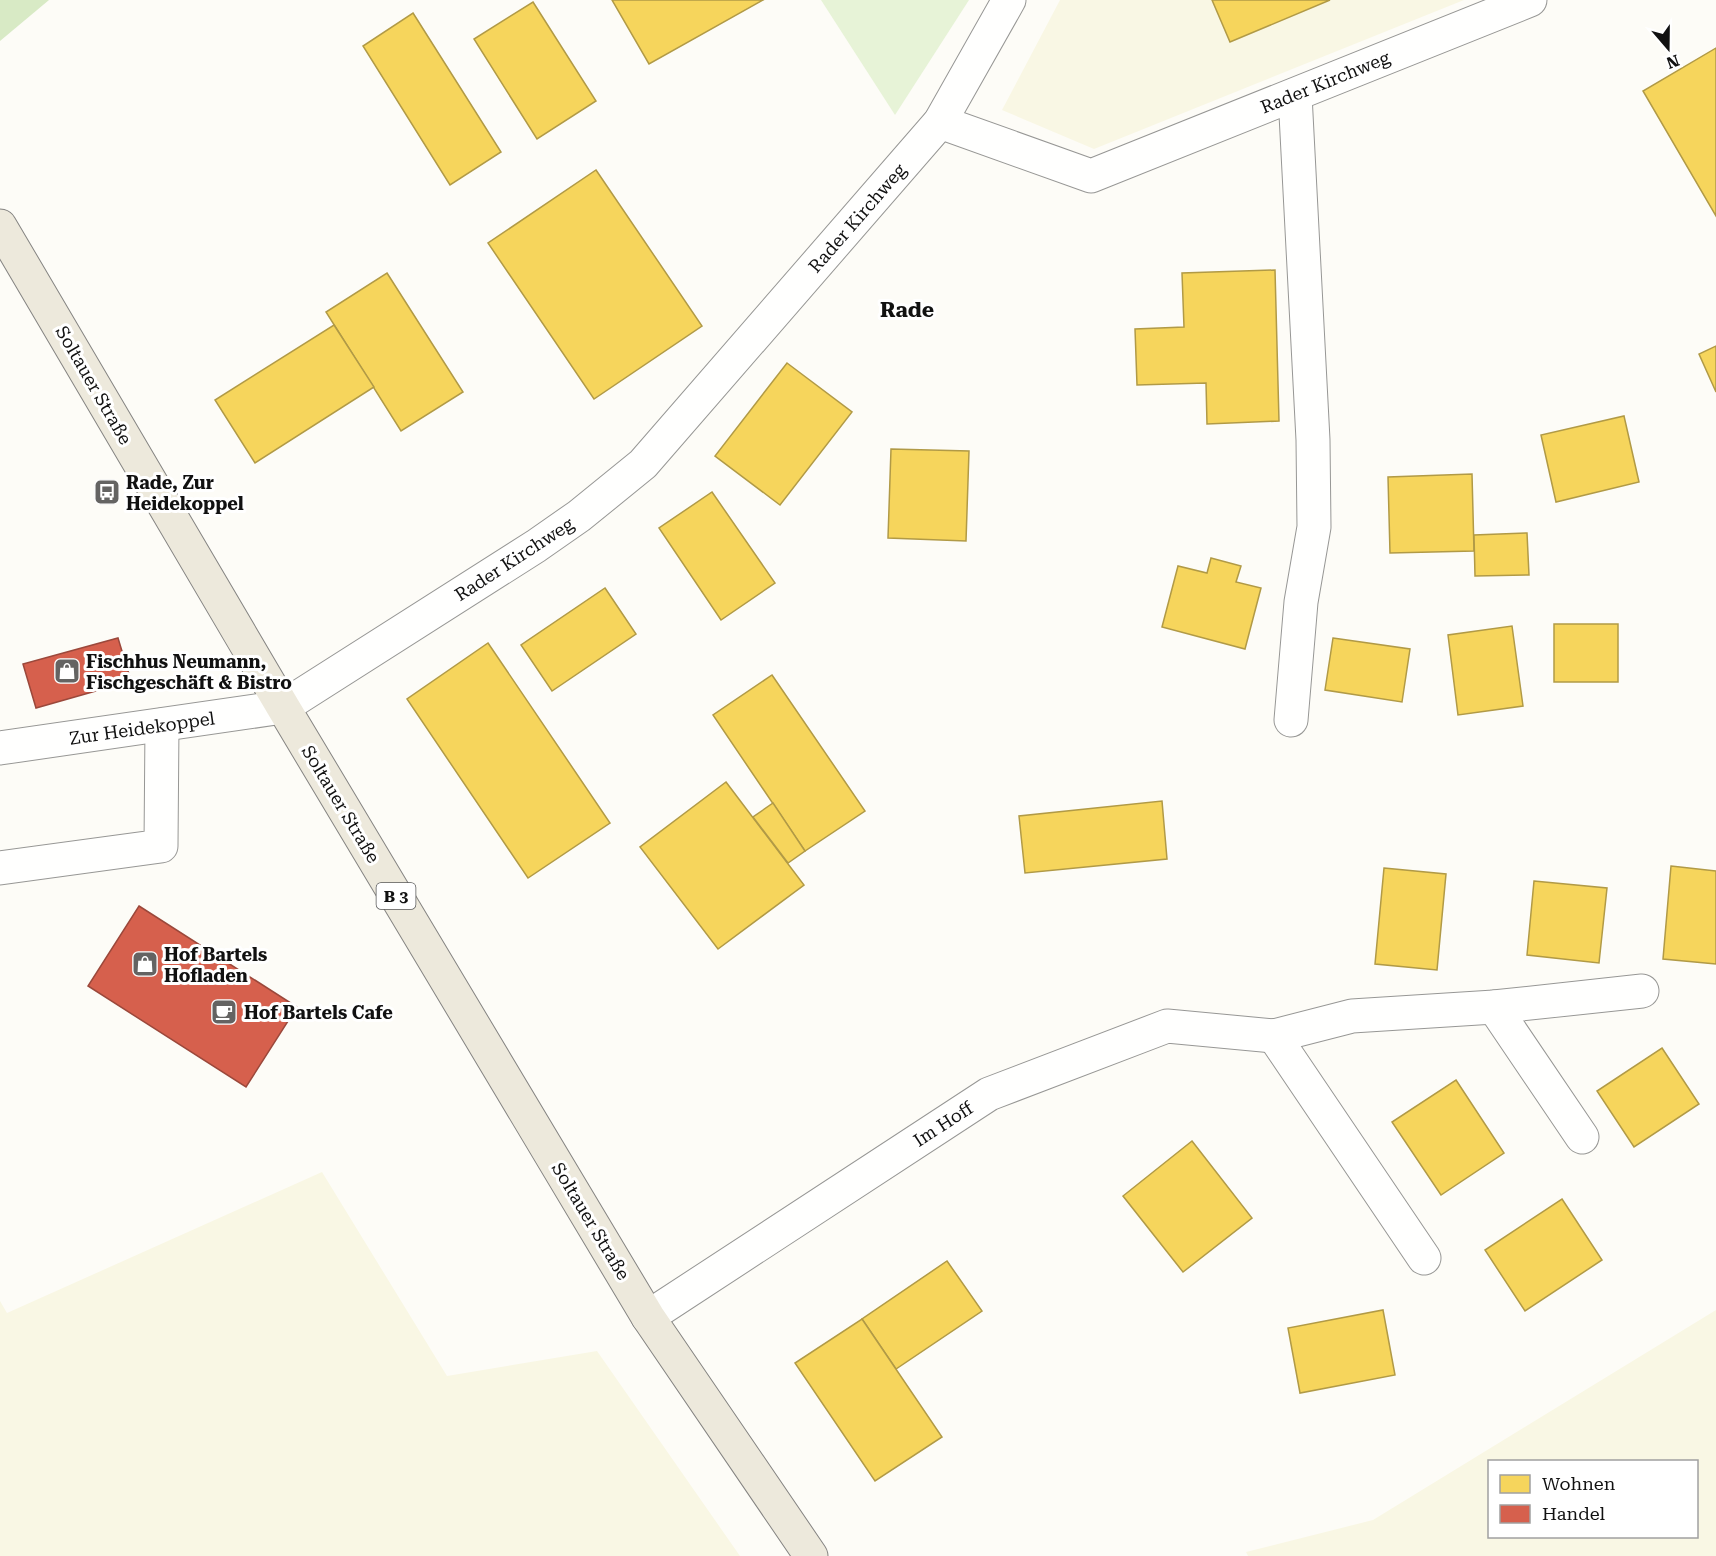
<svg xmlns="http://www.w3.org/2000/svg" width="1716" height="1556" viewBox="0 0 1716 1556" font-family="'Roboto Serif',serif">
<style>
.farmland{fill:#f9f7e4;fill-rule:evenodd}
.green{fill:#e7f3d7}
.forest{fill:#d8eac5}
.homes{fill:#f6d55c;stroke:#b19a46;stroke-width:1.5}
.shops{fill:#d6604d;stroke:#9b483b;stroke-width:1.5}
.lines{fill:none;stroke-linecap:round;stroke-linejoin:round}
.minor-casing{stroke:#979795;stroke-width:35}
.major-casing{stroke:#858482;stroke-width:35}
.minor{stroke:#fffffe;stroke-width:33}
.major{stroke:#ede9dc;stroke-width:33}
.labels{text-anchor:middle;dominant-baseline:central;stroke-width:6;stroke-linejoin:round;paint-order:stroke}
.shield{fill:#fff;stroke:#585858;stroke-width:1.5}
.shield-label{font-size:16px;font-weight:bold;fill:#111}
.street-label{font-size:18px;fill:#111;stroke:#fff}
.poi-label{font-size:18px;font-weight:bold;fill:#111;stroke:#fff;text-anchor:start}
.quarter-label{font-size:21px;font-weight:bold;fill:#111;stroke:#fff}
</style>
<rect width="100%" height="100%" fill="#fdfcf7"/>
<g class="farmland">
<path d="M1060,0H1464L1094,149L1002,110Z"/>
<path d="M322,1172L447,1376L597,1351L740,1556H0V1301L7,1313Z"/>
<path d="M1716,1310V1556H1248L1246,1552L1373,1520ZM1490,1462H1696V1536H1490Z"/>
</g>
<path class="green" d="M821,0H969L895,115Z"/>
<path class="forest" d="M0,0H49L0,41Z"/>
<g class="homes">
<path d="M612,0H763L649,64Z"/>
<path d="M1212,0H1330L1230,42Z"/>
<path d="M533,2L596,101L537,139L474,39Z"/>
<path d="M413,13L501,152L450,185L363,46Z"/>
<path d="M1716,48V216L1643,91Z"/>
<path d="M596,170L702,326L594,399L488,243Z"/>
<path d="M1275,270L1279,421L1207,424L1206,383L1137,385L1135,329L1184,327L1182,273Z"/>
<path d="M387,273L463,392L401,431L326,312Z"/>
<path d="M334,325L374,387L255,463L215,400Z"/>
<path d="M1716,346V392L1699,354Z"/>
<path d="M787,363L852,412L780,505L715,456Z"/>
<path d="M1624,416L1639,482L1556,502L1541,435Z"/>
<path d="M891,449L969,451L966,541L888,538Z"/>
<path d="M1472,474L1474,551L1390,553L1388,477Z"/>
<path d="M712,492L775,583L721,620L659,528Z"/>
<path d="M1527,533L1529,575L1475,576L1474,535Z"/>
<path d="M1211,558L1241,566L1236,582L1261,588L1245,649L1162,627L1178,566L1207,573Z"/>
<path d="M605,588L636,634L552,691L521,645Z"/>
<rect x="1554" y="624" width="64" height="58"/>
<path d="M1512,626L1523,706L1458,715L1448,635Z"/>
<path d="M1333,638L1410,649L1402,702L1325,690Z"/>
<path d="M488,643L610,823L528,878L407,699Z"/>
<path d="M772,675L865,811L805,851L713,715Z"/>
<path d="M726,782L804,885L718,949L640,847Z"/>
<path d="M1162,801L1167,859L1025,873L1019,816Z"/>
<path d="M773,803L805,851L788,863L753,817Z"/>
<path d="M1671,866L1716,871V964L1663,959Z"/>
<path d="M1384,868L1446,874L1437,970L1375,964Z"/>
<path d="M1534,881L1607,888L1599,963L1527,955Z"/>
<path d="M1662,1048L1699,1104L1634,1147L1597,1091Z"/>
<path d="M1456,1080L1504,1153L1441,1195L1392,1122Z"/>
<path d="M1192,1141L1252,1218L1183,1272L1123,1196Z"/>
<path d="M1562,1199L1602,1260L1525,1311L1485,1250Z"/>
<path d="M947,1261L982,1311L896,1369L862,1319Z"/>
<path d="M1383,1310L1395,1375L1300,1393L1288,1328Z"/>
<path d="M862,1319L942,1437L875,1481L795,1363Z"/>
</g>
<g class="shops">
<path d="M118,638L131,681L36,708L23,664Z"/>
<path d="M139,906L297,1007L246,1087L88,986Z"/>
</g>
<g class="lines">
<g class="minor-casing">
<g id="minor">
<path d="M940,122L1091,176L1530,0"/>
<path d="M1291,720L1301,602L1314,527L1313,440L1295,95"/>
<path d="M0,748L283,707L536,546L579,516L643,464L940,122L1009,0"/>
<path d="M0,868L161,846L162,725"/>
<path d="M1494,1007L1582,1137"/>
<path d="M1274,1036L1424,1258"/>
<path d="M648,1317L989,1094L1167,1026L1274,1036L1352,1016L1494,1007L1642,991"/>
</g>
</g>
<g class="major-casing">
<path id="major" d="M0,226L283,707L648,1317L811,1556"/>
</g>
<use href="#minor" class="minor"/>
<use href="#major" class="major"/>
</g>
<defs>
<g id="bus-square" transform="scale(1.35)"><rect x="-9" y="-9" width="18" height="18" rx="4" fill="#646362" stroke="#fff"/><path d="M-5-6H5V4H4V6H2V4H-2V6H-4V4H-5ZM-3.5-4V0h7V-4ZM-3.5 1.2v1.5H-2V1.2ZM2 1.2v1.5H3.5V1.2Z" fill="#fff"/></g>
<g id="shop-square" transform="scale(1.35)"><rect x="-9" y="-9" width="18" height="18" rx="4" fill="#646362" stroke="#fff"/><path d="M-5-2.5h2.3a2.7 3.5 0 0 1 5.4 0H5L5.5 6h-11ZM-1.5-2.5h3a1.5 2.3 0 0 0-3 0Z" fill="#fff"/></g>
<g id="cafe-square" transform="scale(1.35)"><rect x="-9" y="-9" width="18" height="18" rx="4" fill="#646362" stroke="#fff"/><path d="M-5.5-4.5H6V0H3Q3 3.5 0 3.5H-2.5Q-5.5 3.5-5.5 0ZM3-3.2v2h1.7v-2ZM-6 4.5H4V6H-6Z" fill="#fff"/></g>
</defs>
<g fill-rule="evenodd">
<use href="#bus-square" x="107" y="492"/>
<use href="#shop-square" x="67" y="671"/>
<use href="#shop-square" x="145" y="964"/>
<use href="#cafe-square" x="224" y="1012"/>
</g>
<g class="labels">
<rect class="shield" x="376.5" y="883" width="39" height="26" rx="4.5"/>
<g class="shield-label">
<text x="396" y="896">B 3</text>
</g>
<g class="street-label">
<text transform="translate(1325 82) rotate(-22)">Rader Kirchweg</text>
<text transform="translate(857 218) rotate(-49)">Rader Kirchweg</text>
<text transform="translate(94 385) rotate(60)">Soltauer Straße</text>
<text transform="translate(514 559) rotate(-33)">Rader Kirchweg</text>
<text transform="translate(142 728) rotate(-8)">Zur Heidekoppel</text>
<text transform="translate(341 804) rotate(59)">Soltauer Straße</text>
<text transform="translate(943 1124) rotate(-33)">Im Hoff</text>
<text transform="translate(591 1221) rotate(59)">Soltauer Straße</text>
</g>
<g class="poi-label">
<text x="126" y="482">Rade, Zur<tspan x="126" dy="21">Heidekoppel</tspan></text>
<text x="86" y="661">Fischhus Neumann,<tspan x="86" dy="21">Fischgeschäft &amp; Bistro</tspan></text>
<text x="164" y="954">Hof Bartels<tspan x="164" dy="21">Hofladen</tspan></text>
<text x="244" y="1012">Hof Bartels Cafe</text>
</g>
<g class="quarter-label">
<text x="907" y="310">Rade</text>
</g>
</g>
<rect x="1488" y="1460" width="210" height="78" fill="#ffffff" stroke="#a0a0a0" stroke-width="1.5"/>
<rect x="1500" y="1475" width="30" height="18" fill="#f6d55c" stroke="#a0a0a0" stroke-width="1.5"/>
<text x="1542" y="1490" font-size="18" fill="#111111">Wohnen</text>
<rect x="1500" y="1505" width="30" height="18" fill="#d6604d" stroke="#a0a0a0" stroke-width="1.5"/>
<text x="1542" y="1520" font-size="18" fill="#111111">Handel</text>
<g transform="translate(1668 48) rotate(160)" stroke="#ffffff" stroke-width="4.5" paint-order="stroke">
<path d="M0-4.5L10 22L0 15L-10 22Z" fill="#111111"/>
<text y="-9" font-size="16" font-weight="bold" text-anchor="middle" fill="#111111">N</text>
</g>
</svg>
